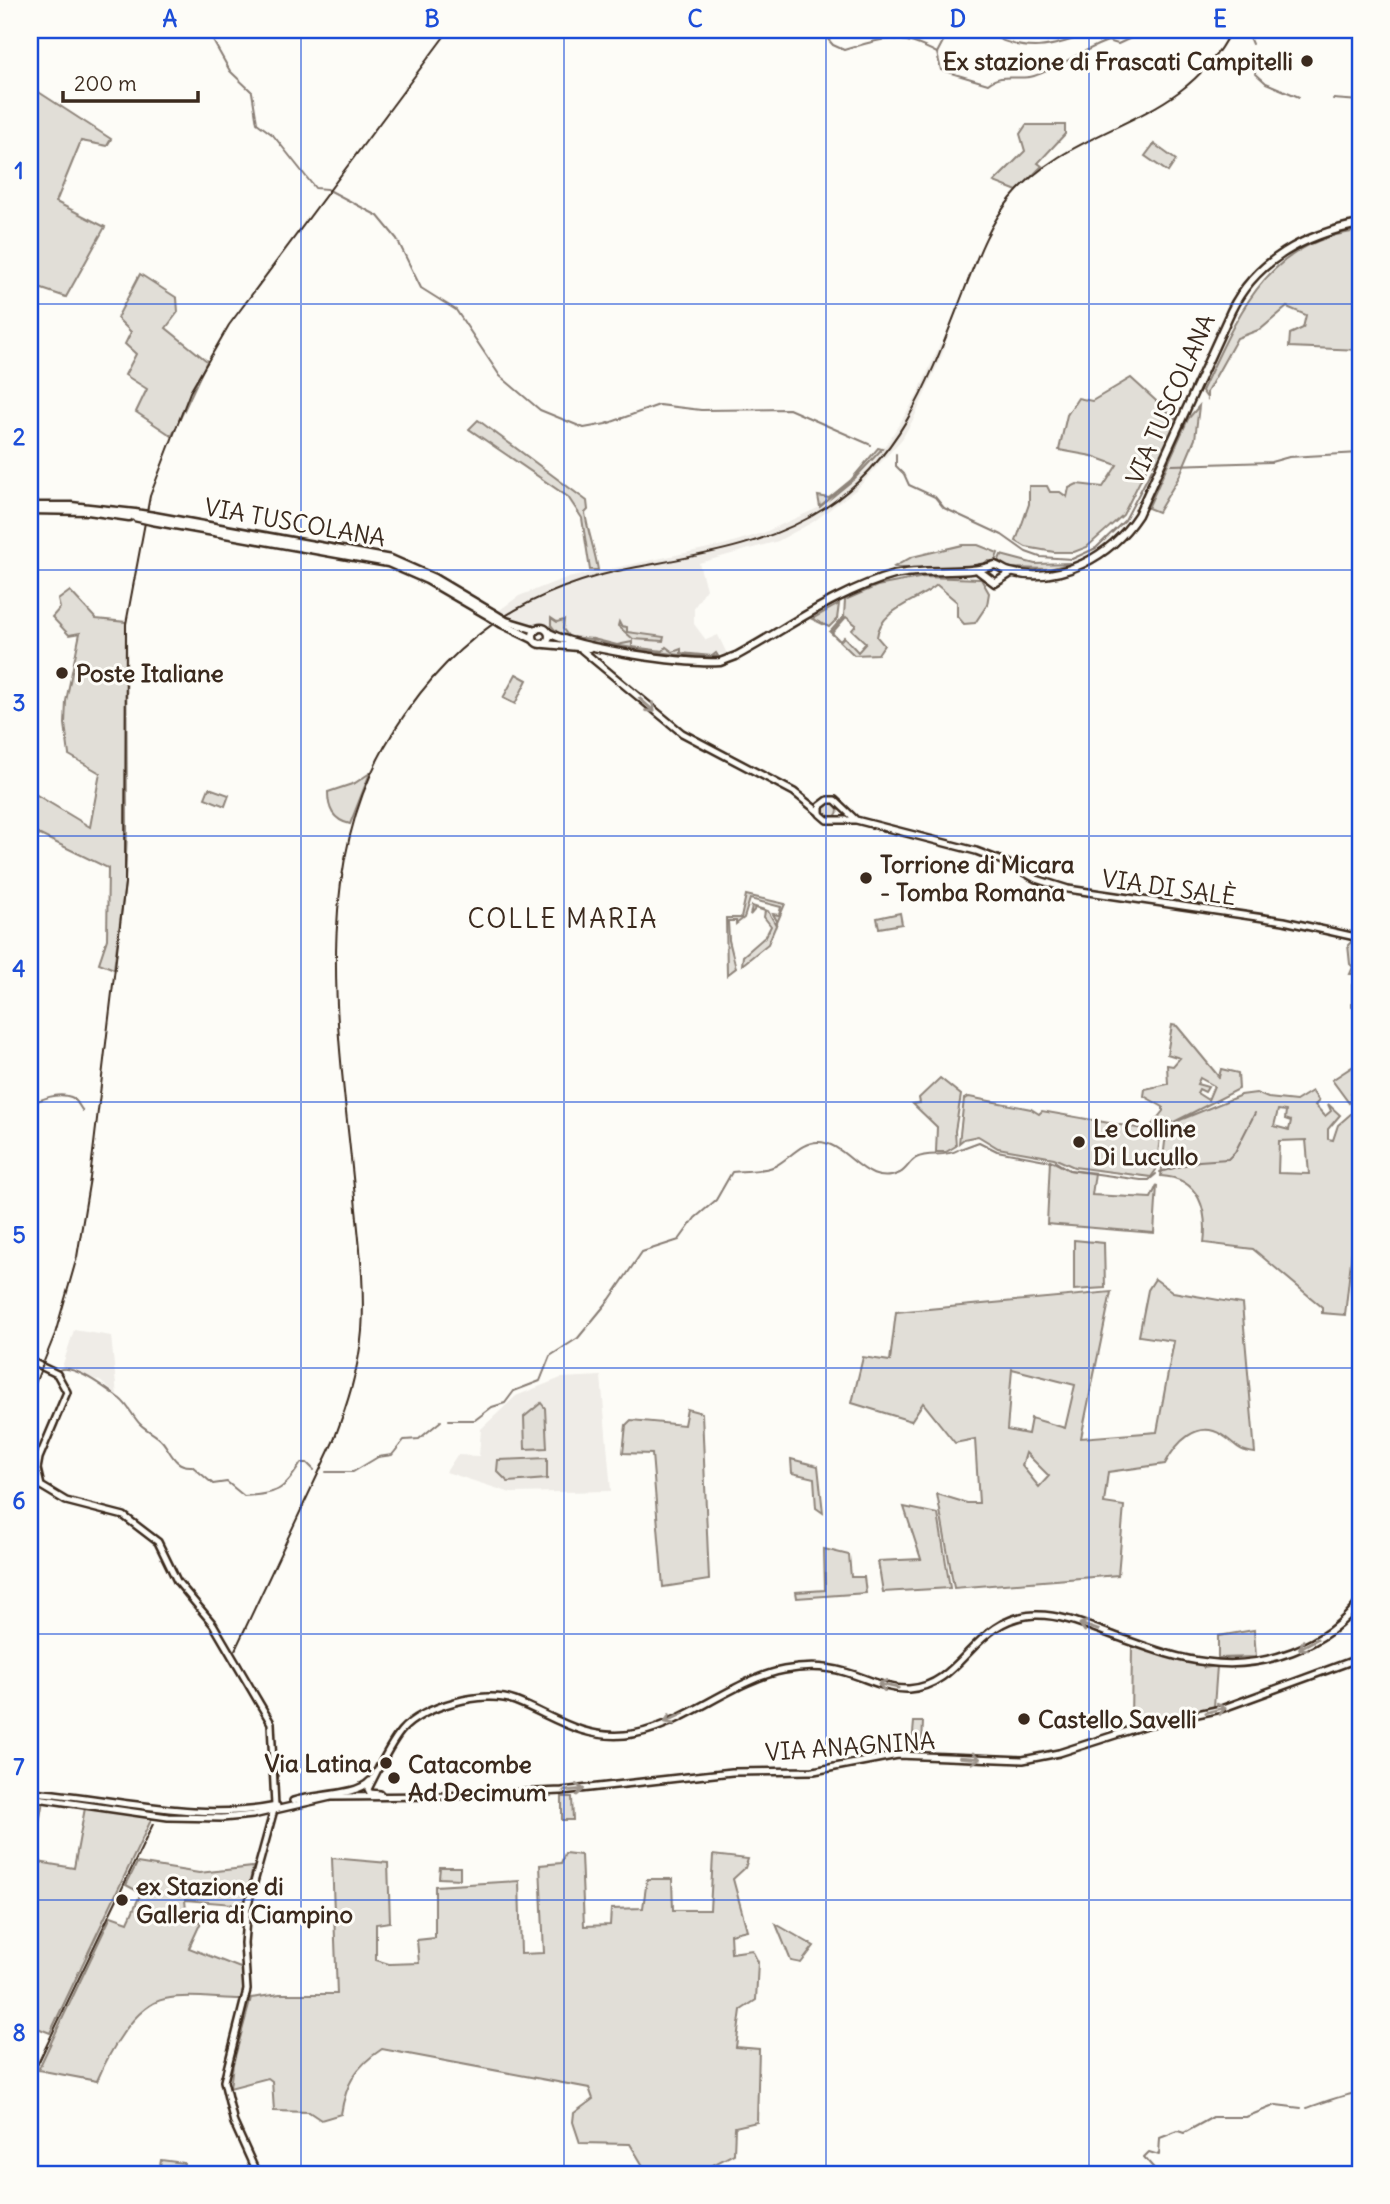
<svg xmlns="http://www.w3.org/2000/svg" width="1390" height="2204" viewBox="0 0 1390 2204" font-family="Delius,sans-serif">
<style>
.built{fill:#efece7}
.green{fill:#e1ded7;stroke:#8e847a;stroke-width:2;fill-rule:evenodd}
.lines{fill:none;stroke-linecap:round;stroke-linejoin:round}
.stream{stroke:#887d74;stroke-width:2}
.secondary-casing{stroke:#3b2a1e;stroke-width:10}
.primary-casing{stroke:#3b2a1e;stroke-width:11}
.secondary{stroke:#fdfcf7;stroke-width:5}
.primary{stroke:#fdfcf7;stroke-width:6}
.rail{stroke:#3b2a1e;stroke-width:2}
.primary-bridge-casing{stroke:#3b2a1e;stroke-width:11;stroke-linecap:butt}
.primary-bridge{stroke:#fdfcf7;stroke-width:6}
.oneway{stroke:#9c938a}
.grid{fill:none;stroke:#1d4ed8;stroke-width:2;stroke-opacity:0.55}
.poi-dot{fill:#3b2a1e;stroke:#fdfcf7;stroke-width:2.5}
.labels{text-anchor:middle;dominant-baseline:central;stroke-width:6;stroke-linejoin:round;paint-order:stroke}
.poi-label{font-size:24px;font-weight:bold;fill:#3b2a1e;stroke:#fdfcf7;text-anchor:start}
.street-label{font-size:24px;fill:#3b2a1e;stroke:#fdfcf7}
.neighbourhood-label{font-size:26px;letter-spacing:2px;fill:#3b2a1e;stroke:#fdfcf7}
.neatline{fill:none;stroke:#1d4ed8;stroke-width:2.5}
.grid-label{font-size:23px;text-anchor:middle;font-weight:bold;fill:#1d4ed8}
</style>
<rect width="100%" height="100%" fill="#fdfcf7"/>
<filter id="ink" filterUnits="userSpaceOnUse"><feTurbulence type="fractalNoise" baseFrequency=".0143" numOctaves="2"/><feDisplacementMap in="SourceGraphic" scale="14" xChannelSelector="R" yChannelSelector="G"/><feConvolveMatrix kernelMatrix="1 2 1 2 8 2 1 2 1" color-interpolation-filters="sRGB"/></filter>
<g filter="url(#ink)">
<g class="built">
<path d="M940,344L946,346L914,418L902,439L857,489L813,522L778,541L699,563L706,589L694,608V624L706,640L718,635L727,654L699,656L584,641L566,637L551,625L540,622L531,627L497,612L519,596L563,579L723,545L763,533L820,507L854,479L888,442L917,396Z"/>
<path d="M74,1330L111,1336L117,1395L100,1381L62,1367Z"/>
<path d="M601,1376L611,1491L511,1493L446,1472L457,1455L479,1456L481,1429L516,1396L561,1378Z"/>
</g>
<g class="green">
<path d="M34,89L111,139L107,146L81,141L56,202L105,227L66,297L30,285V94Z"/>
<path d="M1026,125H1065V134L1038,163L1042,166L1017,191L994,182L1025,151L1020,134Z"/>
<path d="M1154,144L1176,160L1168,172L1145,156Z"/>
<path d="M1360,231V350L1289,347L1290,334L1303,328L1306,315L1287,307L1261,329L1237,338L1207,392V398L1202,391C1237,317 1266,240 1360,231Z"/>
<path d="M140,274L177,298L178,312L166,328L207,361L172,436L136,412L147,389L125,375L136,354L125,344L131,332L117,318Z"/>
<path d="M1131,378L1177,420L1159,462L1147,467L1123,515L1087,547L1074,552H1054L1026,547L1016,541L1029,504V486H1047L1050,492H1060L1067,497L1069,488L1077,484L1103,487L1117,465L1092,456L1059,450L1067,415L1078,398L1092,401Z"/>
<path d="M1199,406L1195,439L1179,477L1158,512L1148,508L1188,419Z"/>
<path d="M478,420L587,501L588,510L585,513C588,533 595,550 598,570H590L582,518L568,497L469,429Z"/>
<path d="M878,448L882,449L854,479L820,507L818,496L829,498L851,480Z"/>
<path d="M962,545H978L998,553L995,561H987L982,566C968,566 898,570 894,567L912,557Z"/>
<path d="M1001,555L1035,564L1071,563L1050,569L1002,568L998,562Z"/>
<path d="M924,577L981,579L989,593L987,605L975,623L964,624L957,616V602L937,585C918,601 880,609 877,637L884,645L878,654L854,655L830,632L844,616L845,600L877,586ZM846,617L856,625L852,630L866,643L858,652L844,637L840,641L832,633Z"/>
<path d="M70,591L96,619L126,622L127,830L125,883L114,969L99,963L107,939L108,868L30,830V791L90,827L100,773L69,755L65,724L66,701L80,633L69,635L52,617L60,608L58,600Z"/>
<path d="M839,604L837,619L829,627L812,619Z"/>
<path d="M551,618L557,622L564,620L563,629L569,637L592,639L591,642C576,639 560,639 551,625Z"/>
<path d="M619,622L621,626L627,627V632L664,637L663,641L633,639L618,626Z"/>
<path d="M593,639L617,645L632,642V647L663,651L666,647L673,652L681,649V653L712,656L716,653L718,656C677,658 633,647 593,642Z"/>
<path d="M516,674L527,680L515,704L503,698Z"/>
<path d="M370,773L350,824C333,820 328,809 328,792L355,783Z"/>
<path d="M209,788L229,795L225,806L205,798Z"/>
<circle cx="830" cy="810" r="8"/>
<path d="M746,895L785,904L768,944L742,965L743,956L766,936L771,926L764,917L765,911L756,908L750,915L752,906L768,911L776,925L777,921L773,914L779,915L781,907L750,899L744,918L736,924V921H728L729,940L736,968L727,975L726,918H741Z"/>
<path d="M900,913L902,924L879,928L877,918Z"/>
<path d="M1351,942L1360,943V974H1350L1353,967L1350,964L1348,945Z"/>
<path d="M1352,985L1360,986V1010L1352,1007Z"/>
<path d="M1172,1025L1177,1026L1219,1077L1221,1069L1238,1073L1239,1089L1168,1125L1241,1095L1256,1093L1268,1098L1296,1101L1312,1091L1319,1101L1315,1105L1325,1116L1331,1111L1328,1104L1340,1115L1328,1129V1139L1333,1140L1338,1125L1360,1106V1243L1353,1242L1345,1315L1322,1313V1307L1253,1249L1204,1243C1208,1211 1200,1178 1161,1176L1165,1142L1168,1138L1165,1129L1151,1126L1163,1111V1107L1144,1096L1145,1089L1168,1084L1167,1065L1173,1066L1180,1058L1167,1054ZM1200,1078L1214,1086L1208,1100L1197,1093L1199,1089L1205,1092L1208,1087L1197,1084ZM1278,1110L1286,1111L1285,1119L1291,1121L1289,1130L1274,1126ZM1306,1140L1309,1174L1278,1173L1279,1141Z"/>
<path d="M1352,1067L1358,1071L1355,1076L1360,1080V1095L1356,1090L1351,1094L1355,1098L1349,1103L1332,1080Z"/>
<path d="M940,1078L961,1095L955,1131L956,1146L946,1152H936L937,1127L913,1104L920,1103L919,1098Z"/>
<path d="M969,1097L1031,1109L1039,1114L1042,1111L1154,1131L1160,1137L1156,1170L1151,1177L1074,1167L1054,1158L998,1148L978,1136L964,1139L959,1143L964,1099Z"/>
<path d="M1050,1160L1069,1170L1095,1173L1092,1195L1151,1198L1157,1185L1154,1233L1047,1224Z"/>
<path d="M1074,1240L1104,1243L1105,1288L1074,1290Z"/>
<path d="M1155,1279L1173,1292L1242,1304L1255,1453C1235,1450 1238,1445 1222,1435C1197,1419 1176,1443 1165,1464L1108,1472L1104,1503L1124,1506L1118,1575L954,1588L937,1494L967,1503H979L975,1439L955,1443L923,1403L911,1421L852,1403L863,1357L890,1361L896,1312L1111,1292L1081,1438L1157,1432L1174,1341L1139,1336L1148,1290ZM1012,1369L1075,1385L1065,1428L1031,1418L1028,1434L1007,1430ZM1026,1453L1049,1476L1039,1487L1022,1466Z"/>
<path d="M541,1403L545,1408L547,1448L525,1449L524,1417Z"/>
<path d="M687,1409L702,1413L709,1580L663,1587L652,1454L623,1453L626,1425L631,1420L684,1425Z"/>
<path d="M547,1458V1479L508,1482L497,1471L498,1460Z"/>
<path d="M791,1459L818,1466L823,1513L816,1508L814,1478L792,1473Z"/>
<path d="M904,1507L938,1514L950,1588L883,1592L878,1561L921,1559Z"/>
<path d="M824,1549L849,1555L851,1577H864L866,1593L797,1598L796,1592L825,1590Z"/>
<path d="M1254,1630L1256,1657L1218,1658V1636Z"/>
<path d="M1132,1645L1202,1664L1204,1668L1217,1666L1214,1707L1197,1711L1182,1707L1181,1711L1185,1713L1131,1723Z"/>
<path d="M914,1722H923L922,1745H912Z"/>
<path d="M562,1797H572L573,1820H562Z"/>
<path d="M30,1800L43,1801L32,1861L74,1868L85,1808L152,1818L50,2033L30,2025Z"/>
<path d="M565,1853L581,1855L584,1926L610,1925L611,1909L643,1908L647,1879H672L673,1910H710L713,1855L748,1859L745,1868L733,1879L747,1930L730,1934L731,1953L752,1950L758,1962L756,2000L741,2010L736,2047L759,2049L757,2122L735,2127L734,2154L696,2174H648L630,2144L580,2143L573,2122L574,2113L593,2099L589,2088L382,2049C356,2066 346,2083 341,2114L321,2120L309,2112L274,2111L272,2081L268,2078L230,2088L233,2064L251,1998L280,1994H337L332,1858L388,1863L390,1922L376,1924V1960L389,1964L419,1963L417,1940L435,1938V1886L519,1881L521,1954L544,1953L540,1865L561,1863Z"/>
<path d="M137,1863L199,1873L253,1867L245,1905L185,1900L187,1920L201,1922L189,1948L243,1969L245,1985L242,1999C218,1999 188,1994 165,1999C134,2005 108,2055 97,2081L38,2070L111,1916L128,1922L141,1893L126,1885Z"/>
<path d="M440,1867H460V1879L439,1878Z"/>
<path d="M776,1924L814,1946L801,1963L791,1961Z"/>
<path d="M161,2160L184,2163L183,2174L159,2172Z"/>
</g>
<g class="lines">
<g class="stream">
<path d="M207,30L230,71L252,92L257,123L273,135L315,188L327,189L378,216L397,239L421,288L456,310L500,376L540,410L584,428L606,424L659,405L701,410L789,409L871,445"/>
<path d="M820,30L833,45L844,50C884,38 896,32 937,53L941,70L988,84C1002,72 1017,81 1034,76C1057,69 1082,50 1108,41L1118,44L1148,30L1182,31"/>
<path d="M981,30C1024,56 1052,49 1097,30"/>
<path d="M1246,30L1252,44"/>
<path d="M1193,35L1218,33"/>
<path d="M937,53L949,30"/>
<path d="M1255,59V73L1266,83L1299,97"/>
<path d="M1333,99L1360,101"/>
<path d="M896,454V466L904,474L909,485L935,497L944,508L1002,535L1026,552L1040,557L1072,559L1096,548L1125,520L1152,469"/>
<path d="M1172,465L1271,462L1289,457L1360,453"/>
<path d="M30,1105C40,1099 58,1092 71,1097C77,1099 79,1107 83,1111"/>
<path d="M960,1149L979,1142L997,1151L1056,1162L1069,1170L1141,1180H1149L1156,1174"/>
<path d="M1160,1172L1199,1161L1228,1159L1235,1152L1255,1113"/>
<path d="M59,1370C73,1363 108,1390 120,1399C128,1405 133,1417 140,1424C147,1431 156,1434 162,1441C172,1453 174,1467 192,1466L213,1484L227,1482L244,1496C277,1494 284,1491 301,1463H307L314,1470"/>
<path d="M449,1420H475L492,1407L505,1403L514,1391L540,1381L550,1356L578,1338L610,1299L642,1252L679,1240L695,1218L716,1200L732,1172C746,1170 763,1172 775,1166C789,1159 801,1142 818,1142C848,1142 865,1190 900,1173C907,1169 910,1161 916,1158C929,1151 944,1158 958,1150"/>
<path d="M326,1472H353L378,1457L392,1455L404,1440L419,1439L441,1421"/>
<path d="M1307,2108C1319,2104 1349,2092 1360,2093"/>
<path d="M1159,2174L1144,2157L1149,2152L1159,2155L1160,2138L1178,2131L1184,2133L1213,2117H1246L1276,2105L1301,2108"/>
</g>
<g class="secondary-casing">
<g id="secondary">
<path d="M582,650L682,733L794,792L820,813"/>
<path d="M856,820L835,800H828L820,806V814L827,820H856L976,851L1005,862L1036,879L1068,889L1284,921L1360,938"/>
<path d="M30,1361L57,1374L67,1392L39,1458L37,1469L41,1486L66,1501L124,1516L158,1542L177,1581L213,1624L271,1723L275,1806L247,1908L244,1943L247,1990L224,2081L234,2123L257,2174"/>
<path d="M30,1792C113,1797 192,1823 277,1806"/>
<path d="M380,1794L370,1793L368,1789C378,1770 388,1747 401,1731C422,1706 485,1689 515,1701C553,1716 581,1739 625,1735C677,1731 731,1680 784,1670C805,1666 825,1666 845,1672C867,1678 886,1690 909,1689C964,1685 972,1618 1035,1615C1065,1614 1094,1629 1121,1638C1149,1648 1178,1659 1207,1662C1263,1670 1327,1647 1360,1601"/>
<path d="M30,1797L168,1817L222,1818L253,1815L331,1797L444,1796L562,1791L732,1772L814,1771L898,1755L1023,1760L1059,1753L1146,1725L1221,1709L1360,1658"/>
<path d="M293,1801C313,1794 357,1796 370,1781"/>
</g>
</g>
<g class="primary-casing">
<g id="primary">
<path d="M30,506H71L135,513"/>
<path d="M30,510L88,511L129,517"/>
<path d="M154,516L391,559L434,578L493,613"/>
<path d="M152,521L388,563L427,580L489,616"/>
<path d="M979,571L995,583L1011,573"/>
<path d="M506,621L536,630"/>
<path d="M502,624L533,639"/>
<circle cx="541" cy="636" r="8"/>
<path d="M549,633C579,649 685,664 720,662L736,656C786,629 838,590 894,575C927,567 963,576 995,565C1001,567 1004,571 1010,572C1060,585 1111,556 1138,515L1231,311C1256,260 1306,234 1360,224"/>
<path d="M545,644L589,648"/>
</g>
</g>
<use href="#secondary" class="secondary"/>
<use href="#primary" class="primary"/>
<g class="rail">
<path d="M30,1396L55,1334L77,1257L90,1178L125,883L126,624L150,496L190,392L229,325L449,30"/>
<path d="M235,1650L334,1440C347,1405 359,1369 362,1331C365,1290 360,1249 356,1209C343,1057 306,886 385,746C443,644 523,588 637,567C701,555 769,545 825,508C904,456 931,375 964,291C977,258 988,226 1011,198C1076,120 1182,129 1231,30"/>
<path d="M30,2080L153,1824"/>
</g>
<g class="primary-bridge-casing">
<g id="primary-bridge">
<path d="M135,513L154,516"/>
<path d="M134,517L152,521"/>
<path d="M493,613L506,621"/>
<path d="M489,616L502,624"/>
</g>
</g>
<use href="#primary-bridge" class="primary-bridge"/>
</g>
<defs><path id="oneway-shaft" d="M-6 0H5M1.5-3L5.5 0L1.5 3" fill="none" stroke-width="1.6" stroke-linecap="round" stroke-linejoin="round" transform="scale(1.75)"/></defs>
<g class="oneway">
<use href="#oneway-shaft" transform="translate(647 705) rotate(41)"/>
<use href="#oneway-shaft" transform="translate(1089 1627) rotate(-161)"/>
<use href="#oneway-shaft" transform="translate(1308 1644) rotate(152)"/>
<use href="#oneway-shaft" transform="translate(888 1686) rotate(-168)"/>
<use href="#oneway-shaft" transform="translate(1216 1710) rotate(-15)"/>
<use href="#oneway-shaft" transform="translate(674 1718) rotate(154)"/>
<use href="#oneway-shaft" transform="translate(970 1758) rotate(4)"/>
<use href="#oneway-shaft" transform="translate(574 1790) rotate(-5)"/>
</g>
</g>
<path class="grid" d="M301,30V2174M564,30V2174M826,30V2174M1089,30V2174M30,304H1360M30,570H1360M30,836H1360M30,1102H1360M30,1368H1360M30,1634H1360M30,1900H1360"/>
<g class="poi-dot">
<circle cx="1307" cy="61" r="7"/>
<circle cx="62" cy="673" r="7"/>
<circle cx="866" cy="878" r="7"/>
<circle cx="1079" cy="1142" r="7"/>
<circle cx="1024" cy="1719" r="7"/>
<circle cx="386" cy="1763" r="7"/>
<circle cx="394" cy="1778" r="7"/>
<circle cx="122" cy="1900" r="7"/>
</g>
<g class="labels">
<g class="poi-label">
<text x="1293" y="61" text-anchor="end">Ex stazione di Frascati Campitelli</text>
<text x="76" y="673">Poste Italiane</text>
<text x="880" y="864">Torrione di Micara<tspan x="880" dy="28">- Tomba Romana</tspan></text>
<text x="1093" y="1128">Le Colline<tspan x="1093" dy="28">Di Lucullo</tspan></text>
<text x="1038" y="1719">Castello Savelli</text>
<text x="372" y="1763" text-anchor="end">Via Latina</text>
<text x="408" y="1764">Catacombe<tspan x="408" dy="28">Ad Decimum</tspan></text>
<text x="136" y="1886">ex Stazione di<tspan x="136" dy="28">Galleria di Ciampino</tspan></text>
</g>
<g class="street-label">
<text transform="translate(1170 399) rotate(-66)">VIA TUSCOLANA</text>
<text transform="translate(295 522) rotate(10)">VIA TUSCOLANA</text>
<text transform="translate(1169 887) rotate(8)">VIA DI SALÈ</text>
<text transform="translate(850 1746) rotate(-4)">VIA ANAGNINA</text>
</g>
<g class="neighbourhood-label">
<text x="563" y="918">COLLE MARIA</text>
</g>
</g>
<rect width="1390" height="2204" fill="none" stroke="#fdfcf7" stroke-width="77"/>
<path d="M63 91v10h135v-10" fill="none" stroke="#3b2a1e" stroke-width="3.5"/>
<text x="74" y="91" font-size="21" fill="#3b2a1e" stroke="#fdfcf7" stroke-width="5" paint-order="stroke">200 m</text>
<rect x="38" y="38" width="1314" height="2128" class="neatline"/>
<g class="grid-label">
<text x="170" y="27">A</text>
<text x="432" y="27">B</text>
<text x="695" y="27">C</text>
<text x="958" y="27">D</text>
<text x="1220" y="27">E</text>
<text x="19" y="179">1</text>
<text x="19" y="445">2</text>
<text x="19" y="711">3</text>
<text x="19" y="977">4</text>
<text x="19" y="1243">5</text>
<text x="19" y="1509">6</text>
<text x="19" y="1775">7</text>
<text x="19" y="2041">8</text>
</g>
</svg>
